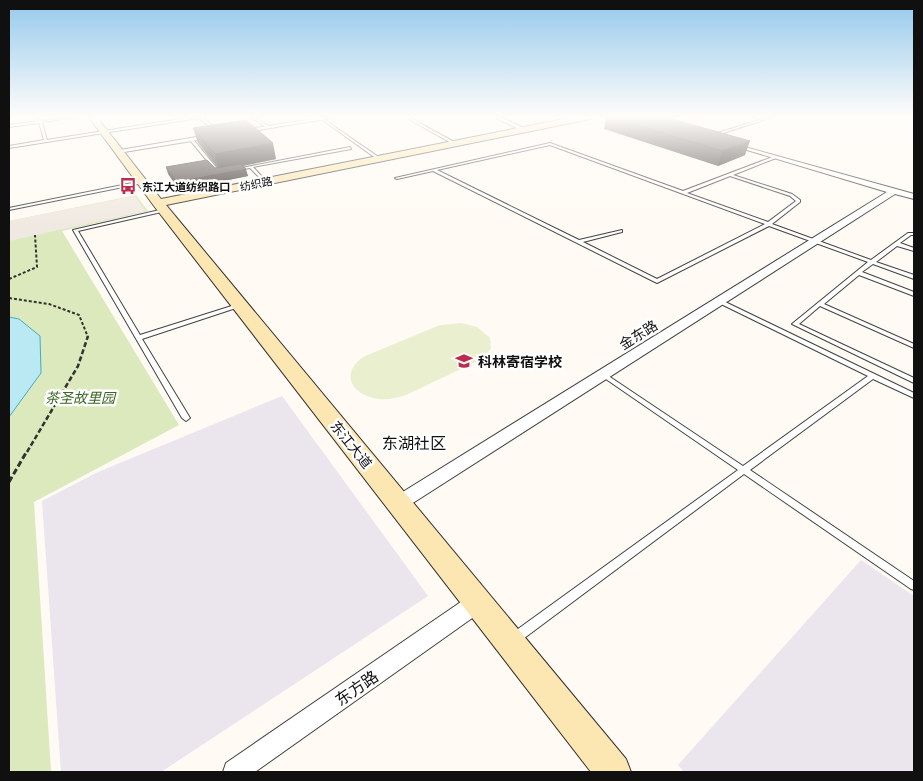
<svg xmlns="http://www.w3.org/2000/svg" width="923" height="781" viewBox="0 0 923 781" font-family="Georgia,'Noto Sans SC',serif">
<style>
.industrial{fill:#ebe5ee}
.green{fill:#dbe9bd}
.pitch{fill:#eaf0cf}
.plaza{fill:#f0e9e1}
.water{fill:#bae9f4;stroke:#43abc9}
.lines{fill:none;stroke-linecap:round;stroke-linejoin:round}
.lane-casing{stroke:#434343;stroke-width:2}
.street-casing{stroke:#434343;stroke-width:2}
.secondary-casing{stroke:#323232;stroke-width:2}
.path-far2{stroke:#323232;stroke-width:2;stroke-dasharray:3 2;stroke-linecap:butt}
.path-far1{stroke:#323232;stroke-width:2.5;stroke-dasharray:5 2.5;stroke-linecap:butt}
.path{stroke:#323232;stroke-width:3;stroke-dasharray:6 3;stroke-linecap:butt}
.lane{fill:#fff;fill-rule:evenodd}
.street{fill:#fff;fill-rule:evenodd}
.secondary{fill:#fce6b1;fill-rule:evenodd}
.wall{fill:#4c4442}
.shaded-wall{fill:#3e3736}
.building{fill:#584f4d;stroke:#3e3736}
.labels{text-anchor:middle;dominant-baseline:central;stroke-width:5;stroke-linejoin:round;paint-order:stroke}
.far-street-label{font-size:11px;fill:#101010;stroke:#fff}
.far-poi-label{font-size:11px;font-weight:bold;fill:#101010;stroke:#fff;text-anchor:start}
.street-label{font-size:14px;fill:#101010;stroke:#fff}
.poi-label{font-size:14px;font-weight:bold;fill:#101010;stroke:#fff;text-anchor:start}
.park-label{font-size:14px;font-style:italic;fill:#3c6622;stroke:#fff}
.quarter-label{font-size:16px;fill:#101010;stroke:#fff}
.near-street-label{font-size:16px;fill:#101010;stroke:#fff}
</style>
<rect width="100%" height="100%" fill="#fffaf3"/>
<g class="industrial">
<path d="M282,396L428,596L161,772H61L42,501L98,472Z"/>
<path d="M861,560L914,596V772H684L678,765Z"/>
</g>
<path class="green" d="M136,195L148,211L62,231L179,425L34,502L51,772H9V221Z"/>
<path class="pitch" d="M462,323L477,327L490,338L491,348L484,358L406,395C397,398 388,400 379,399C352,396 338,373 365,356L440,325Z"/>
<path class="plaza" d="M135,196L145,211L9,241V221Z"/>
<path class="water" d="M9,317L19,319L40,336L41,373L9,417Z"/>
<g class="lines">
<g class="lane-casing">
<g id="lane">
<path d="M38,116H40L42,121L80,116H86L42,122L47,140L198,116H205L202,117L219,131L216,132L199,118L9,148V146L44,140L39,123L9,127V125L39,121Z"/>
<path d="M249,116H252L270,127L267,128Z"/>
<path d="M317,116H319L380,158L377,159Z"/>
<path d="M403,116H407L456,143L453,144Z"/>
<path d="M772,116H776L714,136L711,135Z"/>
<path d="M190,138H192L219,171V173H217L190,140Z"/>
<path d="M550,143L683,191L775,156L777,157L776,158L733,175L792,194L800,200V202L772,224L871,260L908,233H914V235H911L900,243L914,248V251L897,246L876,262L914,275V279L873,264L862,272L914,292V296L859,275L824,304L914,344V348L820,306L799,324L914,378V383L792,324L868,262L769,226L657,283L433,171L397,179L395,178ZM550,145L765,224L657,279L583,242L622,232V230L579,240L437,170ZM730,176L790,196L796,201L768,222L687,193Z"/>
<path d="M350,147L351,149L253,167L265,180L266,181L264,182L250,168L238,170L236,169Z"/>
<path d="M142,181L144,182L143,183L9,210V208Z"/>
<path d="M164,209H166V211L78,231L140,335L238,304H242L243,305L242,306L142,339L190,418L186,421L182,418L73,230Z"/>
<path d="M719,299L914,393V398L873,379L750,470L914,581V590L911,589L744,474L519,642L515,643L511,642L510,638L511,634L738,470L600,375L599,374L600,373H604L743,466L868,376L717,302V300Z"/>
</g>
</g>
<g class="street-casing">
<g id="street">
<path d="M331,116H344L240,133L237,131Z"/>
<path d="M491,116H498L526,129L521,130Z"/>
<path d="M214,134L217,136L216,137L118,153L114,151Z"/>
<path d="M727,142L914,194V199L895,194L405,508L399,510L393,508L391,503L393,498L887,192L727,144Z"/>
<path d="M478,593L485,595L488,602L485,609L255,772H223L226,763L471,595Z"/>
</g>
</g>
<g class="secondary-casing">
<path id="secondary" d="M88,116H96L161,199L579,116H594L590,119L166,205L626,759L631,772H591L154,206Z"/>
</g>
<g class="path-far2">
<path d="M9,279L37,267L35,235"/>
<path d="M9,298L49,304L79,315L88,337"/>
</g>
<path class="path-far1" d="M27,452L78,366L88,336"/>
<path class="path" d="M9,482L27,451"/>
<use href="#lane" class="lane"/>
<use href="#street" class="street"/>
<use href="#secondary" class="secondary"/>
</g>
<g class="wall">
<path d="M606,116L745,155L718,166L604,129Z"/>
<path d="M193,128L276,159L243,166L248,176L179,190L168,174L166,167L218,168L198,143Z"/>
</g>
<g class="shaded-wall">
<path d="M750,141L745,155L718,166L722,151Z"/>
<path d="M273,143L276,159L220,170L215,154Z"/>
<path d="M246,169L248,176L179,190L176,182Z"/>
</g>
<g class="building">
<path d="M606,116H661L750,141L722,151Z"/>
<path d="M246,120L273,143L215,154L193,128Z"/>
<path d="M207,160L215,168L241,164L246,169L176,182L166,167Z"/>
</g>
<linearGradient id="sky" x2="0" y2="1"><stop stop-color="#95c9ed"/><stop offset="0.52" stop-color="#fffdfa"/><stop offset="1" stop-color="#fffdfa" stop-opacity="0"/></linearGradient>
<rect width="923" height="225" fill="url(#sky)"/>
<defs>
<g id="bus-bare" transform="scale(1.35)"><path d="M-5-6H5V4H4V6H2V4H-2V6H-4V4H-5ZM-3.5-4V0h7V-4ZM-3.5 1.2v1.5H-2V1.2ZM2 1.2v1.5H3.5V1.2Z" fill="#bc2c4c" stroke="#fff" stroke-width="2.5" paint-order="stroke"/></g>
<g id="school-bare" transform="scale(1.35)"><path d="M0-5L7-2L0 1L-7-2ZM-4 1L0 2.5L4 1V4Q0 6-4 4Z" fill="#bc2c4c" stroke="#fff" stroke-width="2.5" paint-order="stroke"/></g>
</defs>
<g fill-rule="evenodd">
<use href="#bus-bare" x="128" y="186"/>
<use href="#school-bare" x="464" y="361"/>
</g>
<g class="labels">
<g class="far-street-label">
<text transform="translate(256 183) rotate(-11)">纺织路</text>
</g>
<g class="far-poi-label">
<text x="142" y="186">东江大道纺织路口</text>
</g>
<g class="street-label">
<text transform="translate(638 334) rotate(-32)">金东路</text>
<text transform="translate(352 444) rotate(51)">东江大道</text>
</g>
<g class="poi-label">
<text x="478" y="361">科林寄宿学校</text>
</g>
<g class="park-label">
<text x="80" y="397">茶圣故里园</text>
</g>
<g class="quarter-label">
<text x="414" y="442">东湖社区</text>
</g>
<g class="near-street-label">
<text transform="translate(356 687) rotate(-35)">东方路</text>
</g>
</g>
<rect width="923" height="781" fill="none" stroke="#101010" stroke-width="20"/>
</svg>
